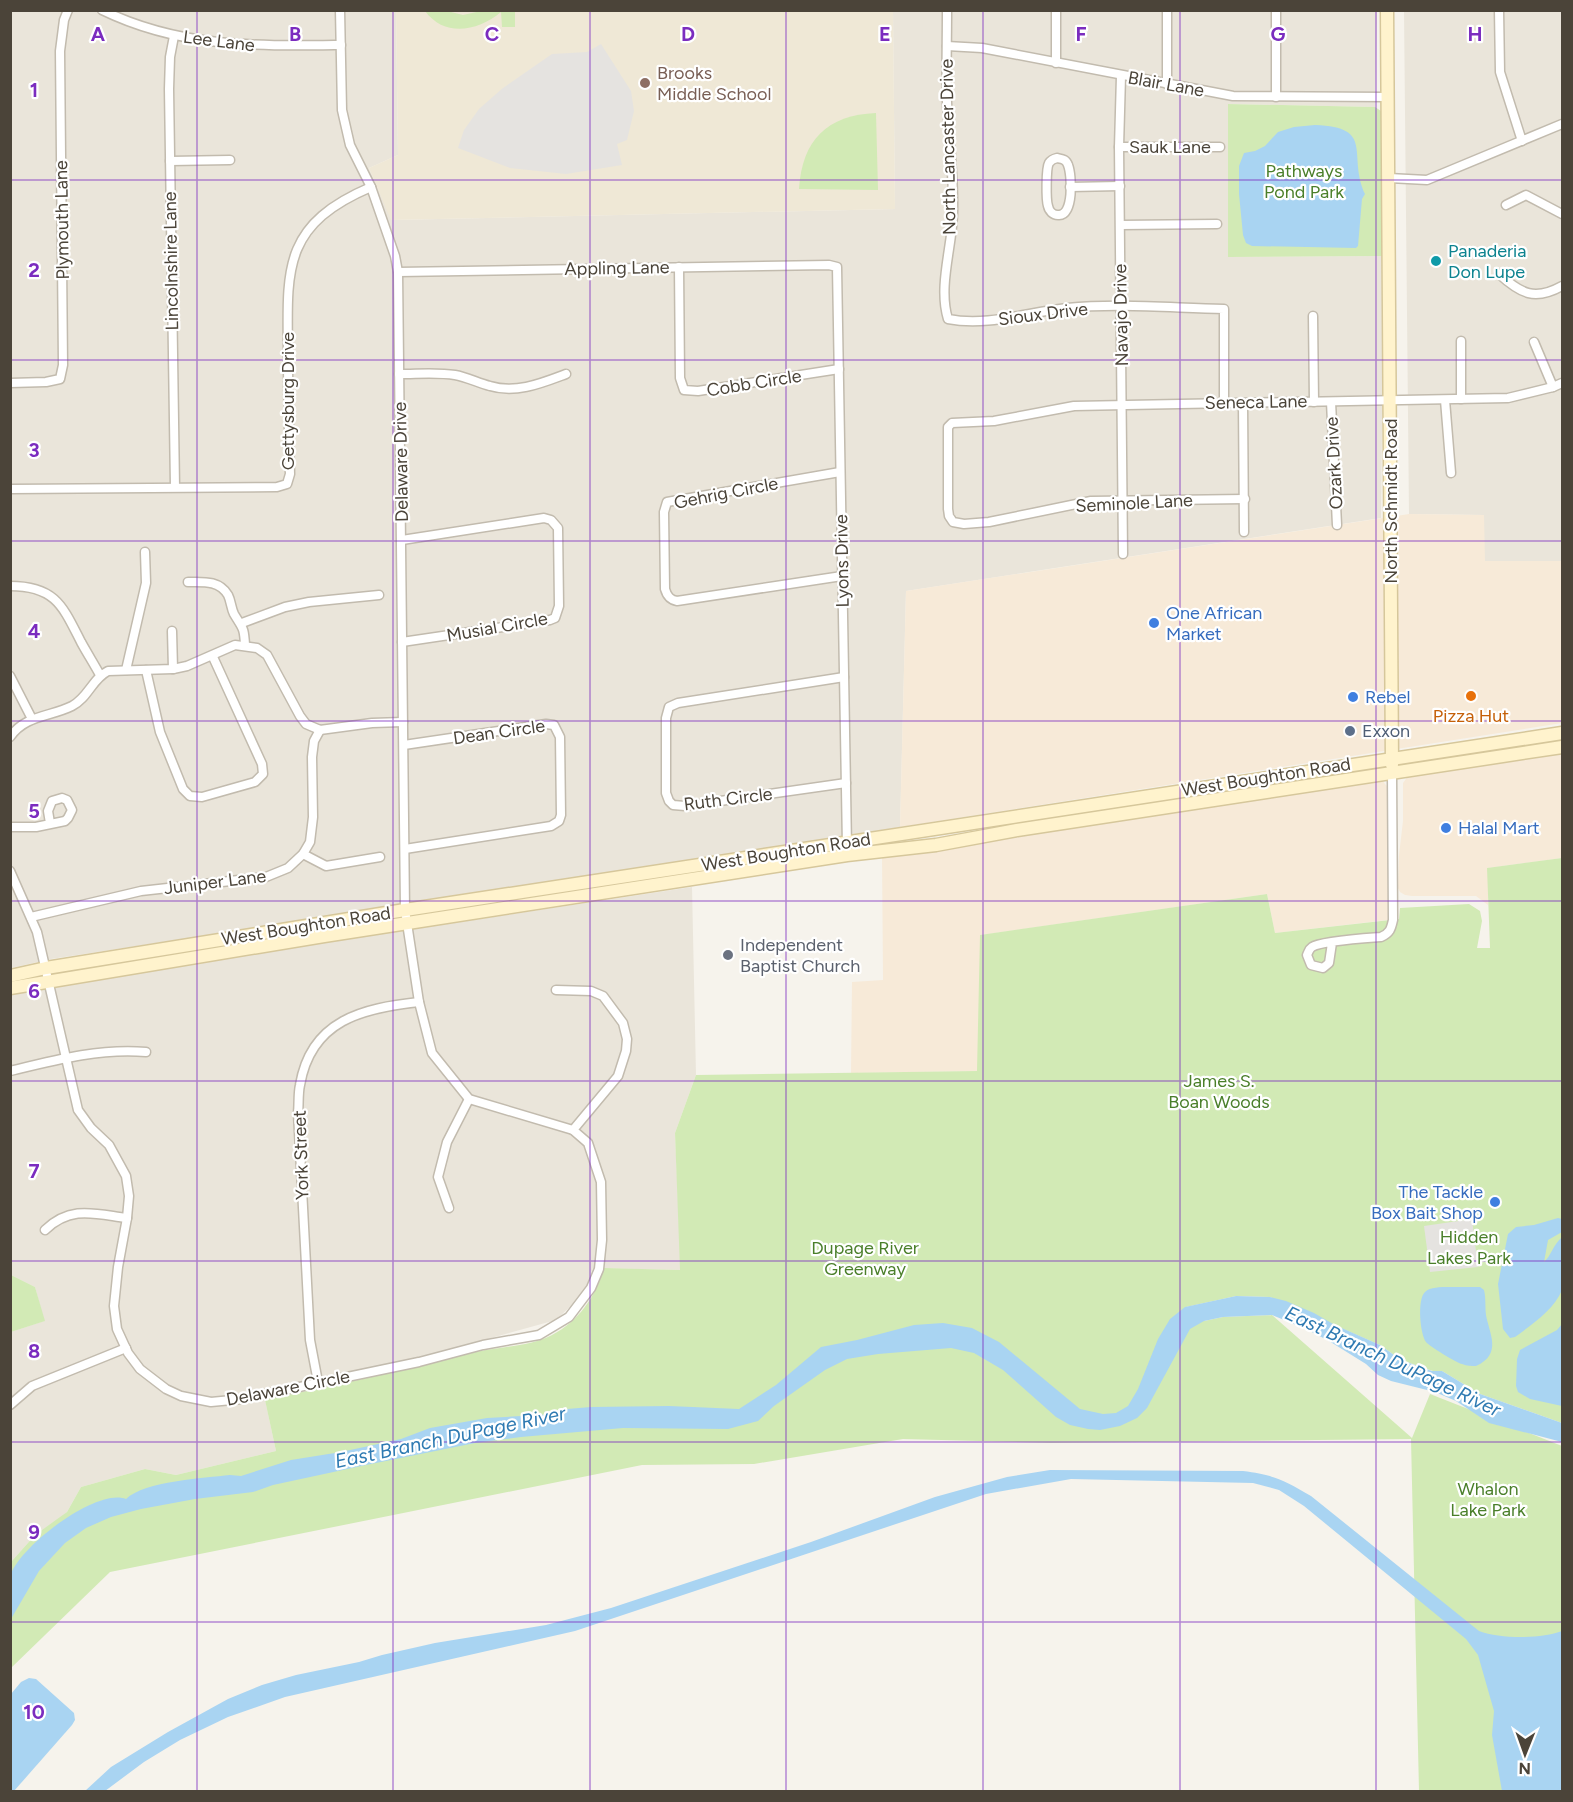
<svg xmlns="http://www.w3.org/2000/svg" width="1573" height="1802" viewBox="0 0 1573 1802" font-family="Figtree,sans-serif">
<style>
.residential{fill:#eae5da}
.commercial{fill:#f7ead8}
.education{fill:#efe8d6}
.green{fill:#d2eab5}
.parking{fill:#e5e3e0}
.water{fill:#a9d4f2}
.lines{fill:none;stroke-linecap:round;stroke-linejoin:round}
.street-casing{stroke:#c2bbae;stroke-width:11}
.secondary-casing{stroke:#d6c79b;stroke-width:15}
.street{stroke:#fff;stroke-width:8}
.secondary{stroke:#fff3cd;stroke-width:12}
.grid{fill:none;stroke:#7b2cbf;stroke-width:1.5;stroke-opacity:0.55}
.education-dot{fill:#8d6e63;stroke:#fff;stroke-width:2}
.culture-dot{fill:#0f9aa8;stroke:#fff;stroke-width:2}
.shop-dot{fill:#3f7fe0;stroke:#fff;stroke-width:2}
.food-dot{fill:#e8710a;stroke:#fff;stroke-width:2}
.service-dot{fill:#5c6f8a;stroke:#fff;stroke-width:2}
.worship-dot{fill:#6b7280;stroke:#fff;stroke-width:2}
.labels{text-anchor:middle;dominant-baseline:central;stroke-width:4.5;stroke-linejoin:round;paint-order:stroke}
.street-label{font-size:18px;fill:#4b4439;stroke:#fff}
.education-label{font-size:18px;fill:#785e54;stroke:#fff;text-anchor:start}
.park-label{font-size:18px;fill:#4a7f2a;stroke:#fff}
.culture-label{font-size:18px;fill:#0d838f;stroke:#fff;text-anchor:start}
.shop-label{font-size:18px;fill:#366cbe;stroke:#fff;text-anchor:start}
.food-label{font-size:18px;fill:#c56008;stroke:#fff}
.service-label{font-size:18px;fill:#4e5e75;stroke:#fff;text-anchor:start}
.worship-label{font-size:18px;fill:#5b616d;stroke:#fff;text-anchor:start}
.water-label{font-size:20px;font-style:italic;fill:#2e7ab2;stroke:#fff}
.grid-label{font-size:20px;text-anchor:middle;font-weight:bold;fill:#7b2cbf;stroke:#fff;stroke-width:4.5;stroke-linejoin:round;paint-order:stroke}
</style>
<rect width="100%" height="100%" fill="#f6f3ec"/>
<g class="residential">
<path d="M10,11H396L398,155L369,168L392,220L895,209L893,11H1377L1375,107L1228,104L1229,257L1384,256L1381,518L906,591L900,827L853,837L51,959L11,968Z"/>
<path d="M1404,11H1562V561H1484V515L1409,514Z"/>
<path d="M692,887L696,1075L675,1133L681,1270L593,1268L585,1289L577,1300L556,1320L422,1357L263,1390L276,1451L176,1475L145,1469L81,1487L67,1512L60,1518L35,1535L11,1562V1332L44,1321L35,1287L11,1275V993L43,985Z"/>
</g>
<g class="commercial">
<path d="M1409,514L1484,515L1485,561H1562V723L900,827L906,591Z"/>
<path d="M1562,751V858L1488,868V905L1476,896H1412L1405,895L1400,892L1398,888L1399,855L1403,821V783L1408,776Z"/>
<path d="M1382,780L1389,789L1388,920L1275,933L1267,894L981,935L978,1071L851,1073L852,982L883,980L882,854Z"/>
</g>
<path class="education" d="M396,11H893L895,209L391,220L369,168L398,155Z"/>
<g class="green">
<path d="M425,11H447L463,15L481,11H515V27H502L501,12C478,31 445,38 425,11Z"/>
<path d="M1228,104L1375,107L1381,111L1384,256L1228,257Z"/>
<path d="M876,113L878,190L799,189C802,140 827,115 876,113Z"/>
<path d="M1562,858V1423L1480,1394L1442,1371H1433L1401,1360L1380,1345L1270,1297L1236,1296L1186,1307L1204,1321L1223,1317L1272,1315L1412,1438L1430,1394L1562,1446V1791H1419L1411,1439L1051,1443L903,1439L754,1464L642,1465L110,1572L11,1668V1562L35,1535L67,1512L81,1487L145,1469L176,1475L276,1451L265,1400C335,1385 406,1370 476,1352C501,1346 529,1347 552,1335C579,1321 596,1296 604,1268L680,1270L675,1133L696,1075L977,1071L980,935L1267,894L1275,933L1399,919L1400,908L1469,904L1480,911L1482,921L1477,948H1490L1487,868Z"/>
<path d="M11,1275L35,1287L45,1321L11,1332Z"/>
</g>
<g class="parking">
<path d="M601,44L631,91L634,111L627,140L617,144L622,165L566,174L510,168L458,148L464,130L479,109L503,88L552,54L587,52Z"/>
<path d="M1472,1219L1478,1267L1430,1272L1424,1226Z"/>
</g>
<g class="water">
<path d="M1315,125C1376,127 1347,155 1365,194L1362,199L1358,246L1356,248L1252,246L1246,243L1243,235L1239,194V166L1244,153L1255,151L1265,146L1278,132L1294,127Z"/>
<path d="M1558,1218L1562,1219V1232L1548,1240L1544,1262C1551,1256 1553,1245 1562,1237C1563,1248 1565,1282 1562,1290C1554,1310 1531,1325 1515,1337L1510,1338L1503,1329L1498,1284L1508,1234L1516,1227L1534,1225Z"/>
<path d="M1448,1287H1480L1484,1290C1486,1298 1485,1306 1486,1315C1489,1333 1503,1354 1476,1366C1472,1366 1467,1366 1462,1364C1457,1363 1429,1346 1426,1342C1420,1334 1417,1299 1425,1292C1430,1287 1441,1287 1448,1287Z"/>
<path d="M1236,1296L1270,1297L1286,1301L1314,1313L1335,1325L1380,1345L1401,1360L1432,1371H1442L1480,1394L1562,1423V1442L1489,1423L1456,1401L1435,1392L1391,1381L1378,1375L1366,1364L1329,1341L1308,1330L1272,1315L1223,1317L1204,1321L1190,1329L1147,1408L1137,1418L1120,1426L1100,1430L1088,1429L1070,1425L1056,1417L1003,1370L974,1353L951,1348L878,1354L847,1359L825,1370L774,1406L758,1421L728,1429L623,1428L521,1437L475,1443L366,1465L273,1485L253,1492L195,1499L141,1509L111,1517L86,1528L65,1543L39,1571L11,1619C10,1606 8,1590 10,1577C17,1548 97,1487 126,1499C145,1481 204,1478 230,1475L241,1476L291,1460L341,1452L401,1439L430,1428L487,1418L556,1414L567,1409L591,1407L669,1406L739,1409L776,1385L821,1347L857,1340L914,1325L943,1323L972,1328L999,1342L1080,1409L1103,1414L1116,1413L1128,1406L1138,1389L1158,1339L1170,1319L1185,1307Z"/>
<path d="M1562,1324V1406L1530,1399L1518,1392L1516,1386L1517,1359L1520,1350L1557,1330Z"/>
<path d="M1050,1470L1243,1471C1274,1475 1284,1480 1311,1496L1479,1631C1501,1639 1541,1639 1562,1631V1791H1502L1492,1735L1494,1711L1478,1655L1466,1639L1304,1506L1279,1490L1253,1483L1071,1479L986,1494L575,1631L285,1697L228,1717L180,1740L144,1762L105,1791H85L111,1767L168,1732L228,1699L262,1685L296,1675L359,1662L382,1655L435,1643L546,1625L611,1608L811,1542L935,1497L1007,1477Z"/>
<path d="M29,1678L36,1679L74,1713L75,1720L72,1725L14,1791H11V1694L21,1682Z"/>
</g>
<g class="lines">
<g class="street-casing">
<g id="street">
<path d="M102,10C180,48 257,46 341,45"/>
<path d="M340,10L342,110L350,145L371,187L395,256L398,272L405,910L419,1002L432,1053L469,1099L573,1130"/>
<path d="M947,10C947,41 946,72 947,103C949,140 954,177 953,214C952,247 938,287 948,319C988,327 1027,312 1067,308C1119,303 1172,308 1224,309V403"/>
<path d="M1167,10V84"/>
<path d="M1276,10V97"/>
<path d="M1499,10L1500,72L1522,141"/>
<path d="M174,36L170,57L169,89L175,487"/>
<path d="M947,46L982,48L1233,96L1388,97"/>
<path d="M1056,63V10"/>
<path d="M1121,76L1119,147L1123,554"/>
<path d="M1119,147H1220"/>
<path d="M1057,158C1062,159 1066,159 1068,165C1072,175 1074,217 1058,215C1053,215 1049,211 1048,206C1046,200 1046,168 1049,163C1051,160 1053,159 1057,158Z"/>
<path d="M170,161L230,160"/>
<path d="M1389,178L1427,180L1562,124"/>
<path d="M1070,187L1120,186"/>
<path d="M1506,205L1526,195L1562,214"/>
<path d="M1121,225L1217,224"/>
<path d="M679,267L680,378L684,390L698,391L839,369"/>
<path d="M398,272L829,265L837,267L847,847"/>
<path d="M1499,274C1521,294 1535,301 1562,286"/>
<path d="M1313,316L1314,402"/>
<path d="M1534,342L1553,387"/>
<path d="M399,374C418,374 437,372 455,375C467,377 478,383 490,386C516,394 542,383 566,374"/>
<path d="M10,383L46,382L60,379L63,365L60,51L64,20L68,10"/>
<path d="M1461,399V341"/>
<path d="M1445,400L1451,473"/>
<path d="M1331,402L1337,525"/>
<path d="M1243,403L1244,532"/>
<path d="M840,472L667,502L664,512L665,589C667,596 670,600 677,601L842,576"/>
<path d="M10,489L277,487L287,484L290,474C289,435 288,395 288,355C287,269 282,225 371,187"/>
<path d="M1245,499L1091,501L989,522L964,524L953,522L949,516L948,509V427L952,423L994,421L1074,406L1508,398L1553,387L1562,383"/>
<path d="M402,540L544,518L551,520L558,528L559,606L555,618L550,620L402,642"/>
<path d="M188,582C203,582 219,580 228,595C231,601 231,608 234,614C243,629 244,627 245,645"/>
<path d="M10,586C56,586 63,607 81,642C87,653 94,664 100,675"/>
<path d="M242,623L285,607L309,602L379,595"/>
<path d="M172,631L173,669"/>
<path d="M126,670L146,583L145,552"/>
<path d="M146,670L160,732L183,789L190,796L202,797L255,782L263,774L262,764L213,657"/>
<path d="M10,676L32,719"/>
<path d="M844,677L678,703L669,707L666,718V793L669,801L673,805L685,806L846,783"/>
<path d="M10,737C25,715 50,717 72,706C88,698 92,679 108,671L173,669L187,666L235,645L257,648L267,655L300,716L306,724L320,730L372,723L403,722"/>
<path d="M404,745L546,724L554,725L560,737L561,815L559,821L551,826L405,849"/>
<path d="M10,827H36L65,821L68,818L72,810L67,800L62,798L52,801L48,811L50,823"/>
<path d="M303,854L326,866L380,857"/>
<path d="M10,871L37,932L78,1110L91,1128L109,1145L126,1176L129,1196L127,1218L118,1267L114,1306L117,1329L128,1353L140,1369L166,1389L181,1396L211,1402L242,1399L419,1362L483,1345L539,1335L569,1317L591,1288L599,1269L602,1240L601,1182L588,1143L573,1130L618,1076L626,1051L627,1039L623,1023L603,996L591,991L556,990"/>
<path d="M31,917L141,891L266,877L288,868L303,854L310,842L313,817L312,757L314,741L320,730"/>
<path d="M1332,943L1329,963L1323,968L1311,965L1307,955C1309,951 1309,949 1312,947C1321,941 1368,938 1381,937C1390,933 1391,929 1393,920L1392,774"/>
<path d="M10,1071C55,1060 100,1048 146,1052"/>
<path d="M449,1208L438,1177L447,1142L469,1099"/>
<path d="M45,1230C71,1205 95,1214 127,1218"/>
<path d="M318,1382L310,1340L298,1113C299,1104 298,1094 300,1085C311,1020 363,1008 419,1002"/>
<path d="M10,1405L32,1386L126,1348"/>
</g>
</g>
<g class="secondary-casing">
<g id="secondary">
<path d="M1387,10L1392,765"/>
<path d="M10,976L46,968L405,910L1562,733"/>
<path d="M10,988L324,936L847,855L936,845L1017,830L1562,747"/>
</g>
</g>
<use href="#street" class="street"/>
<use href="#secondary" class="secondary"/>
</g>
<path class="grid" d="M197,10V1792M393,10V1792M590,10V1792M786,10V1792M983,10V1792M1180,10V1792M1376,10V1792M10,180H1562M10,360H1562M10,541H1562M10,721H1562M10,901H1562M10,1081H1562M10,1261H1562M10,1442H1562M10,1622H1562"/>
<circle class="education-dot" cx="645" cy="83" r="6"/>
<circle class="culture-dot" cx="1436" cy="261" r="6"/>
<g class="shop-dot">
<circle cx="1154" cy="623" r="6"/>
<circle cx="1353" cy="697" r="6"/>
<circle cx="1446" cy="828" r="6"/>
<circle cx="1495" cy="1202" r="6"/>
</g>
<circle class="food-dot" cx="1471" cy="696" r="6"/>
<circle class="service-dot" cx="1350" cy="731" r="6"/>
<circle class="worship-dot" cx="728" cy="955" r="6"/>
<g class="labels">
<g class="street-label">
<text transform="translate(219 41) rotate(7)">Lee Lane</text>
<text transform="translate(1166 84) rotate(10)">Blair Lane</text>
<text transform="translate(948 147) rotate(-91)">North Lancaster Drive</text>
<text x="1170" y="147">Sauk Lane</text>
<text transform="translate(62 220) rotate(-91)">Plymouth Lane</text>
<text transform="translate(171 261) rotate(-91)">Lincolnshire Lane</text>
<text transform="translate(617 268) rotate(-1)">Appling Lane</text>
<text transform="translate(1043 314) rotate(-7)">Sioux Drive</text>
<text transform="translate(1121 315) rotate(-91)">Navajo Drive</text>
<text transform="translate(754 383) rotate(-9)">Cobb Circle</text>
<text transform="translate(288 401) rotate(-90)">Gettysburg Drive</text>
<text transform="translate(1256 402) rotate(-1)">Seneca Lane</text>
<text transform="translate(401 462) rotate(-91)">Delaware Drive</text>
<text transform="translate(1334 463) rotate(-93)">Ozark Drive</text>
<text transform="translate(726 493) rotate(-11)">Gehrig Circle</text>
<text transform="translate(1391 501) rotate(-90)">North Schmidt Road</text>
<text transform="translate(1134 503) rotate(-3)">Seminole Lane</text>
<text transform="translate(842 561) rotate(-91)">Lyons Drive</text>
<text transform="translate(497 627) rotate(-10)">Musial Circle</text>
<text transform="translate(499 732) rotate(-8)">Dean Circle</text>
<text transform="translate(1266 777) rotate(-9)">West Boughton Road</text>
<text transform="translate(728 799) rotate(-7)">Ruth Circle</text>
<text transform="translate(786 852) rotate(-9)">West Boughton Road</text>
<text transform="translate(215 882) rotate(-7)">Juniper Lane</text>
<text transform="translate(306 926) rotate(-9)">West Boughton Road</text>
<text transform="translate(301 1155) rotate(-92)">York Street</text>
<text transform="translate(288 1388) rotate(-11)">Delaware Circle</text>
</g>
<g class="education-label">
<text x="657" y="73">Brooks<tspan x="657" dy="21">Middle School</tspan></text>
</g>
<g class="park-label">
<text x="1304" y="171">Pathways<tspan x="1304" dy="21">Pond Park</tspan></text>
<text x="1219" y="1081">James S.<tspan x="1219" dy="21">Boan Woods</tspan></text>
<text x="1469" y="1237">Hidden<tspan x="1469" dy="21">Lakes Park</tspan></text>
<text x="865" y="1248">Dupage River<tspan x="865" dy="21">Greenway</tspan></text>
<text x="1488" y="1489">Whalon<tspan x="1488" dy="21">Lake Park</tspan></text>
</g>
<g class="culture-label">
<text x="1448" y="251">Panaderia<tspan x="1448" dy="21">Don Lupe</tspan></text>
</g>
<g class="shop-label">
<text x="1166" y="613">One African<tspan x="1166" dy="21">Market</tspan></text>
<text x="1365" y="697">Rebel</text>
<text x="1458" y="828">Halal Mart</text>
<text x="1483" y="1192" text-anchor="end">The Tackle<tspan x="1483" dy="21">Box Bait Shop</tspan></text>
</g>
<g class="food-label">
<text x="1471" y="716">Pizza Hut</text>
</g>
<g class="service-label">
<text x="1362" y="731">Exxon</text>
</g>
<g class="worship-label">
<text x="740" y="945">Independent<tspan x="740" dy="21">Baptist Church</tspan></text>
</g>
<g class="water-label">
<text transform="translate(1393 1361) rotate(25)">East Branch DuPage River</text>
<text transform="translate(450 1437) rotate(-12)">East Branch DuPage River</text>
</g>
</g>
<g class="grid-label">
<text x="98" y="41">A</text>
<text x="295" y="41">B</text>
<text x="492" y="41">C</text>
<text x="688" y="41">D</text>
<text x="885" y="41">E</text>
<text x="1081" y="41">F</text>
<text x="1278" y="41">G</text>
<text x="1475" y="41">H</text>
<text x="34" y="97">1</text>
<text x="34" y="277">2</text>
<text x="34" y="457">3</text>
<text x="34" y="638">4</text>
<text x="34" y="818">5</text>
<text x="34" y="998">6</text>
<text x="34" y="1178">7</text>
<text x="34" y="1358">8</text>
<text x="34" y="1539">9</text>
<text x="34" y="1719">10</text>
</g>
<rect width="1573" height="1802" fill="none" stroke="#4b4439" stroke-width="24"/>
<g transform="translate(1525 1754) rotate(181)" stroke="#ffffff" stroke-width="4.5" paint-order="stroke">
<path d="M0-4.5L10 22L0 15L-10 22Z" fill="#4b4439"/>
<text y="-9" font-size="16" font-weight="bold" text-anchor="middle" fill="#4b4439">N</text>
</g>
</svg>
